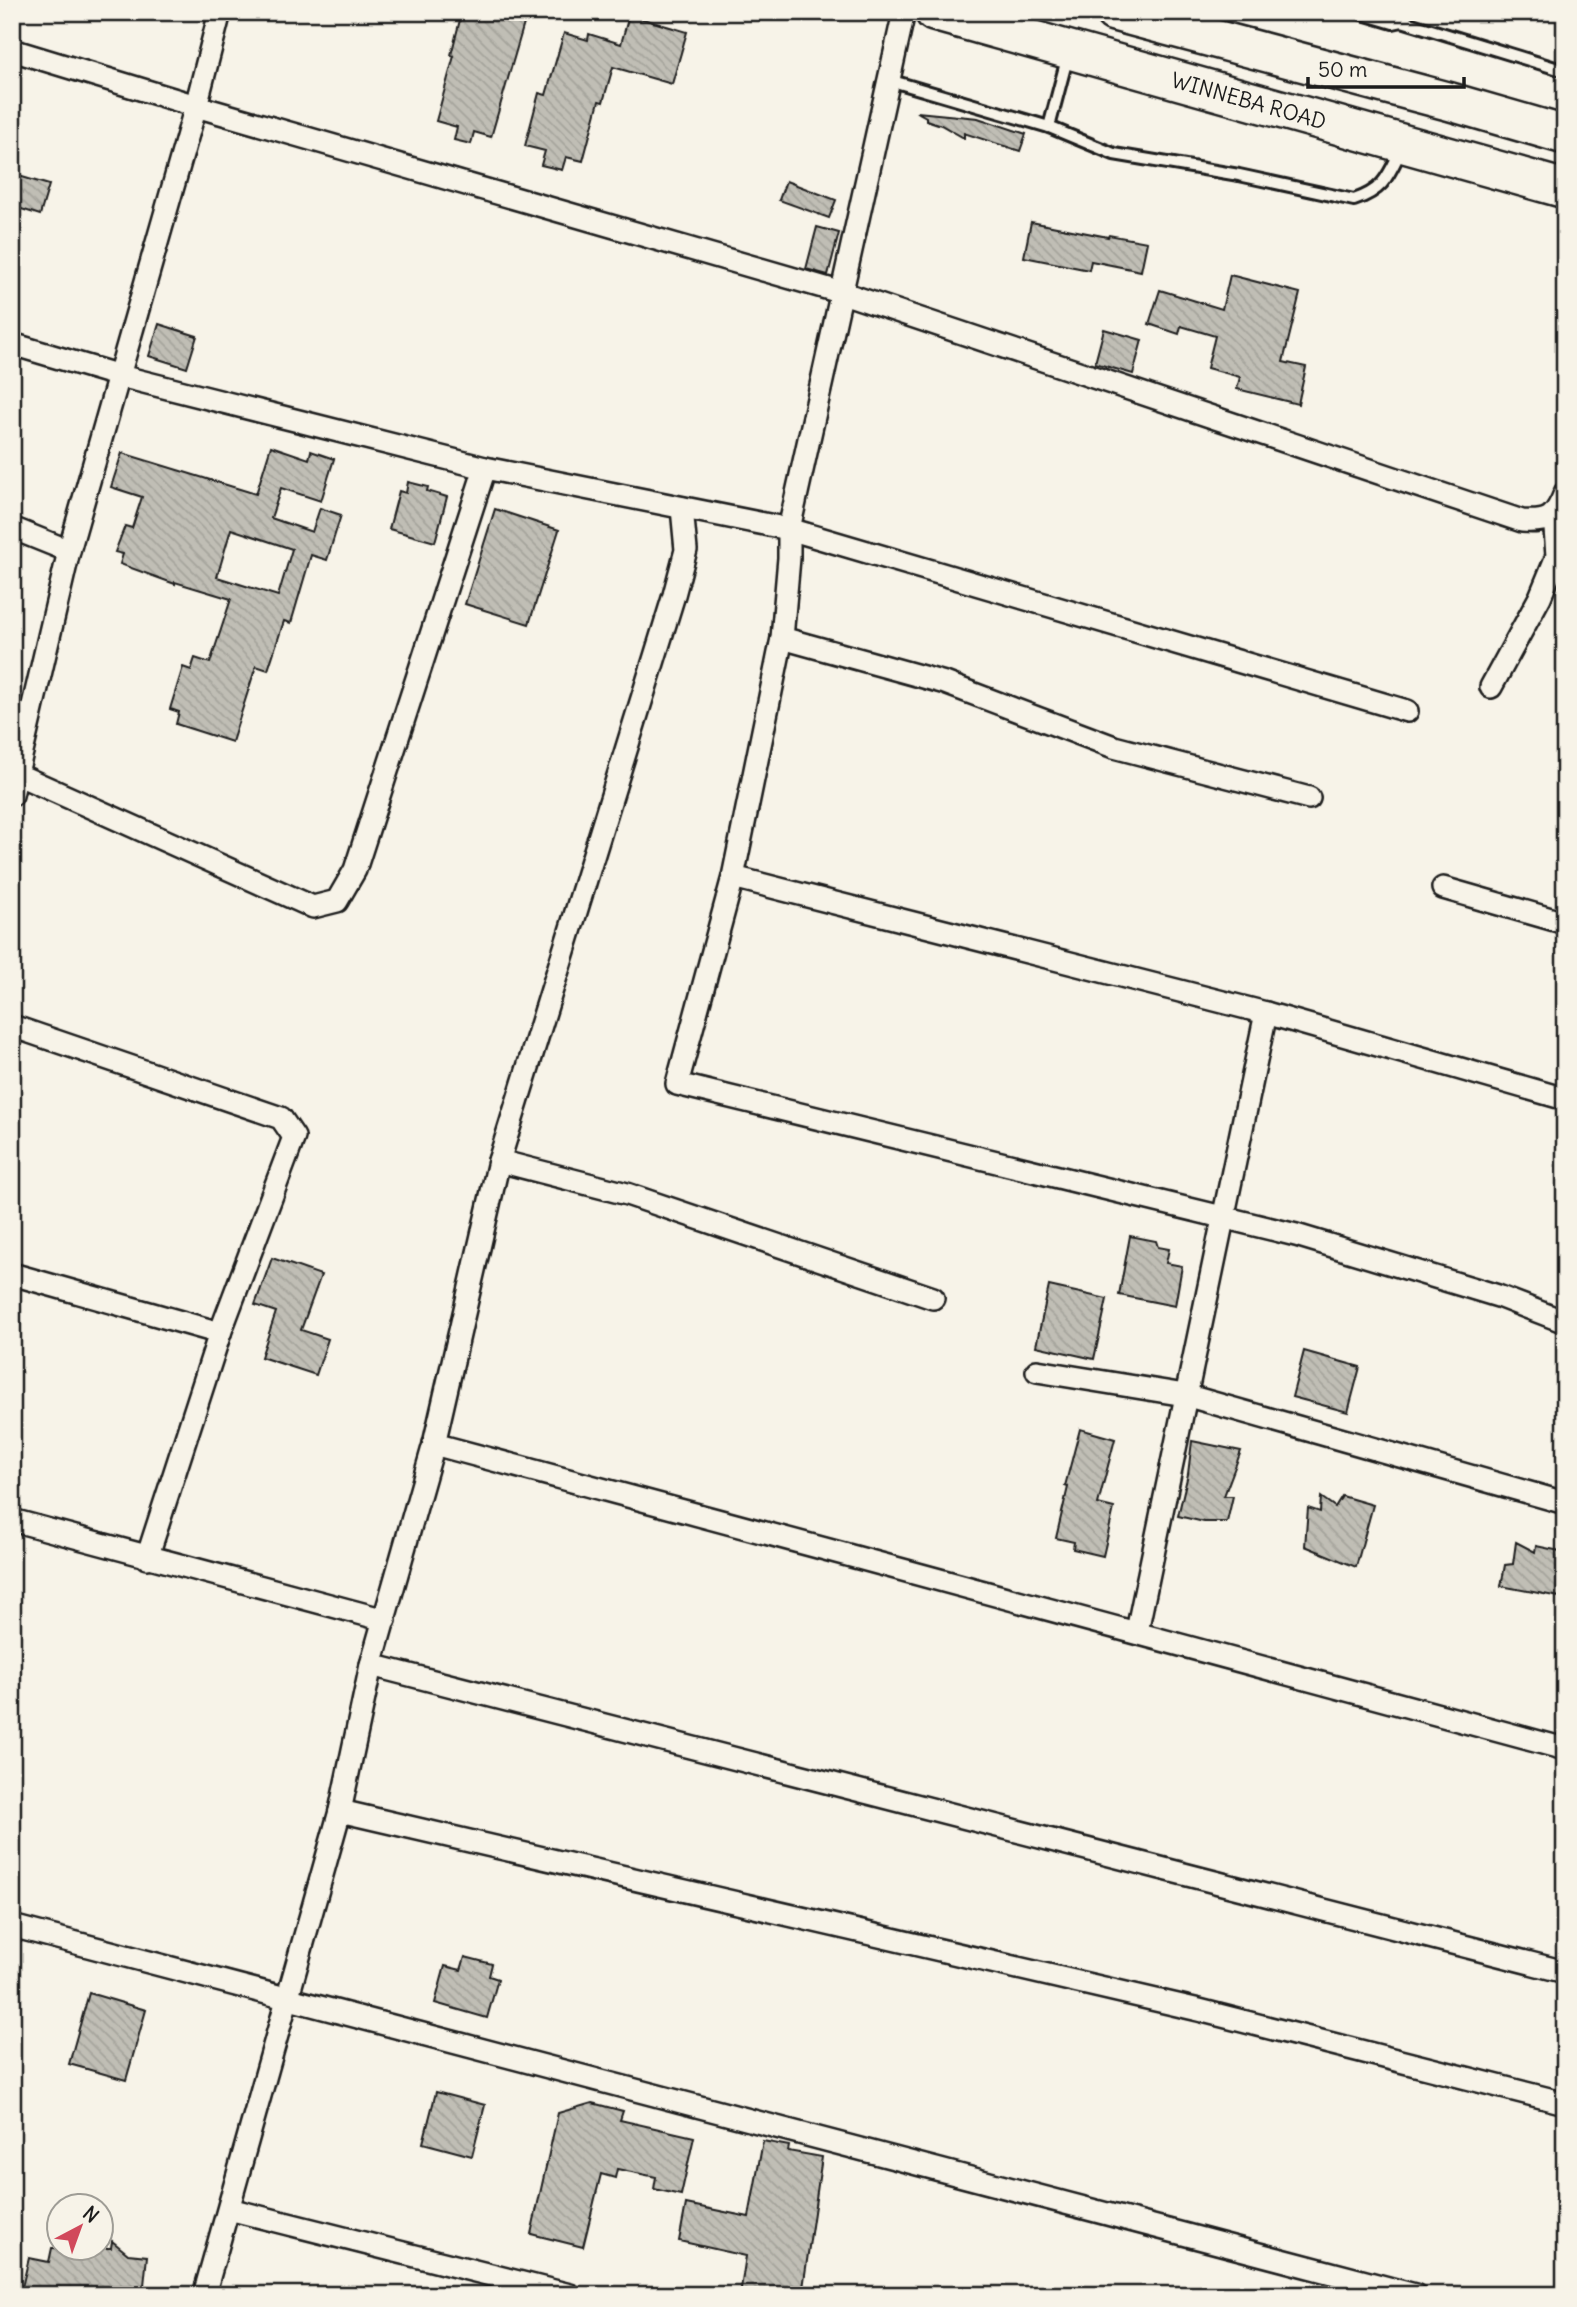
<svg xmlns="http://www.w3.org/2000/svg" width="1577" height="2307" viewBox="0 0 1577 2307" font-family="Delius,sans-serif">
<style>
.building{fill:url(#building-back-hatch);stroke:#1c1c1c;stroke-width:2;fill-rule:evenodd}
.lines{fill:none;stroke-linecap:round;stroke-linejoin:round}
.lane-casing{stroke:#1c1c1c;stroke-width:16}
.street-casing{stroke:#1c1c1c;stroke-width:26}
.highway-casing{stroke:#1c1c1c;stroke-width:42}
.lane{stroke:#f7f3e8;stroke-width:10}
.street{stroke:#f7f3e8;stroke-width:21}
.highway{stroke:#f7f3e8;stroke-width:37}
.labels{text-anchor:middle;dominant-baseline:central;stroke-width:5;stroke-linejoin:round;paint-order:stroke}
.street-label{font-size:21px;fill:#1c1c1c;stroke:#f7f3e8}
</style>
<defs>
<pattern id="building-back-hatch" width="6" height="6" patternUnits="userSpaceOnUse" patternTransform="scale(1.75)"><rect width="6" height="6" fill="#c0beb5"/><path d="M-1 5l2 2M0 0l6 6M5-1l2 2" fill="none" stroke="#a4a39b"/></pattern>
</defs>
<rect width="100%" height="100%" fill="#f7f3e8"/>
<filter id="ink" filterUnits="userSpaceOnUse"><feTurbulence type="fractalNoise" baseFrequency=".0143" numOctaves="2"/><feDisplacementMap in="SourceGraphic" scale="14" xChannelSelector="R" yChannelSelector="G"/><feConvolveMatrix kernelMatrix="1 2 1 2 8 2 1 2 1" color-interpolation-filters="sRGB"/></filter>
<g filter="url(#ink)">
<g class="building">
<path d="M462,12H509L508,16L525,20L491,137L474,132L471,144L454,140L457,127L436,121L454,56L451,55Z"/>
<path d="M629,15L687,32L672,84L613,67L603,102L599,101L583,161L566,157L562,170L541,165L545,151L525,146L539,93L546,95L564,33L588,40L589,34L621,44Z"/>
<path d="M917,112L978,118L1026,134L1020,151L964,133V138L941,125L926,120V117Z"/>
<path d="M12,174L49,185L40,215L12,206Z"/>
<path d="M786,181L836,200L829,218L779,200Z"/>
<path d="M1031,222L1108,237L1109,235L1147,242L1141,271L1091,261L1089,270L1024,257Z"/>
<path d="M817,227L839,233L828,275L806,269Z"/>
<path d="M1230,275L1300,293L1283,362L1306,367L1298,404L1237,389L1240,377L1207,368L1215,336L1181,326L1179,334L1149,324L1160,290L1222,309Z"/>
<path d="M159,324L197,336L187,368L149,356Z"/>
<path d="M1104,329L1142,340L1133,374L1095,363Z"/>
<path d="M271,446L309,459L311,451L334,459L321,501L281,488L271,518L312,532L320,508L341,515L327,560L311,555L291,623L284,621L268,670L256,666L232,742L176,724L179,712L170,709L183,667L191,670L195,658L210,663L231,599L175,582V584L120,564L123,554L115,552L125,526L132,528L142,497L111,487L122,453L256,494ZM231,529L292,549L278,596L217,577Z"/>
<path d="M408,482L428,487L427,491L447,497L435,542L389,529L399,491L406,493Z"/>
<path d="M495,509L559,530L529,624L465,604Z"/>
<path d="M1130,1236L1156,1241L1158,1247L1169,1249L1166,1263L1182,1266L1175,1306L1119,1295Z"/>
<path d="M272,1258L321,1275L301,1330L328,1339L316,1375L261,1357L276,1312L255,1305Z"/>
<path d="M1049,1286L1107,1299L1094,1359L1036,1346Z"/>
<path d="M1304,1351L1360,1367L1348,1412L1292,1397Z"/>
<path d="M1080,1429L1115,1439L1098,1504L1114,1508L1103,1556L1073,1549L1074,1542L1056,1538L1068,1487L1065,1486Z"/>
<path d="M1192,1441L1241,1451L1224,1496H1233L1227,1522H1204L1178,1516L1188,1474Z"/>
<path d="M1342,1496L1373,1505L1356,1567L1305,1546L1308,1508L1320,1512L1321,1497L1335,1507Z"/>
<path d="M1516,1542L1535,1552L1536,1546L1565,1552V1598L1501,1586L1505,1565L1513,1564Z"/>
<path d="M465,1957L492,1964L489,1976L498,1979L487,2018L435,2003L445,1966L461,1970Z"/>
<path d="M89,1993L146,2010L126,2080L69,2064Z"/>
<path d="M436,2092L485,2105L472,2156L423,2143Z"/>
<path d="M592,2103L623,2111L620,2120L694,2137L681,2195L654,2189L656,2177L617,2169L615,2178L601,2174L583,2247L531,2234L558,2113Z"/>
<path d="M763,2141L789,2146L788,2151L822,2157L802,2295H740L746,2256L679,2241L686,2204L749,2217Z"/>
<path d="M112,2241L128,2254L147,2256L143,2295H51L22,2287L29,2258L49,2262L52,2248H111Z"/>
</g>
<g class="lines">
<g class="lane-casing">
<g id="lane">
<path d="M1356,12L1393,23L1402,21L1409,12"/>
<path d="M1402,21L1565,71"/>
<path d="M1205,30L1210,12"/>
<path d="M889,80L1049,127L1114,154L1239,175L1354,200C1384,190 1388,176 1401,150"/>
<path d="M1049,127L1068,55"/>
</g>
</g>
<g class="street-casing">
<g id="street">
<path d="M12,50L196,106L843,293L1522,521C1549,523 1555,518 1565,493"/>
<path d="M12,344L120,376L485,468L789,529L904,12"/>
<path d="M12,528L69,551"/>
<path d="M782,638L945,683L1114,747L1309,798"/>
<path d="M1491,687L1540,597L1557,556L1554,515"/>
<path d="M1407,711L789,529V558L782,638L733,877L677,1084L1296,1235L1498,1296L1565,1322"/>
<path d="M12,772L313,907L337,901L355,870L485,468"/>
<path d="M12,795L69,551L196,106L220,12"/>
<path d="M733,877L1266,1013L1565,1099"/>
<path d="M1443,888L1565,923"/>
<path d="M12,1026L281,1118L294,1137L220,1333L147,1558"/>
<path d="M499,1161L627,1194L933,1298"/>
<path d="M12,1274L220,1333"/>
<path d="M1037,1371L1185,1395L1565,1503"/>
<path d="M434,1444C811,1546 1188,1645 1565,1749"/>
<path d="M12,1520L385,1620"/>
<path d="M1137,1631L1266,1013"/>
<path d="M371,1665L1565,1972"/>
<path d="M340,1811L1199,2010L1565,2103"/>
<path d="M12,1926L1415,2295"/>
<path d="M229,2209L570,2295"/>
<path d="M204,2295L340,1811L371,1665L434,1444L499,1161L674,595L686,550L682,508"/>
</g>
</g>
<g class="highway-casing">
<g id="highway">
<path id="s1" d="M934,12L1565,189"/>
<path d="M1114,12L1451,102L1565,135"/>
</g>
</g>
<use href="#lane" class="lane"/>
<use href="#street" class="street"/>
<use href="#highway" class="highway"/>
</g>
</g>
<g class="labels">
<g class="street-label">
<text stroke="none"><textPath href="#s1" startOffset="327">WINNEBA ROAD</textPath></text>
</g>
</g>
<rect width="1577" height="2307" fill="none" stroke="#f7f3e8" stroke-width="42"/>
<rect x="21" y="21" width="1535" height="2265" fill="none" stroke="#1c1c1c" stroke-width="2.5" filter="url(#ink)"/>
<g transform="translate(80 2227) rotate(41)"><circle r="33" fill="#f7f3e8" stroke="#9f9d96" stroke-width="2"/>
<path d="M0-5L12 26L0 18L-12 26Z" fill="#d1495b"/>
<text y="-10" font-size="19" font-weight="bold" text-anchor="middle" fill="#1c1c1c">N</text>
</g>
<path d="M1308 77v10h156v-10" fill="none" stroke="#1c1c1c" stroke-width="3.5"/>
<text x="1318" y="77" font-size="21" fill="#1c1c1c" stroke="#f7f3e8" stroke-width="5" paint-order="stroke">50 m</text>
</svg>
